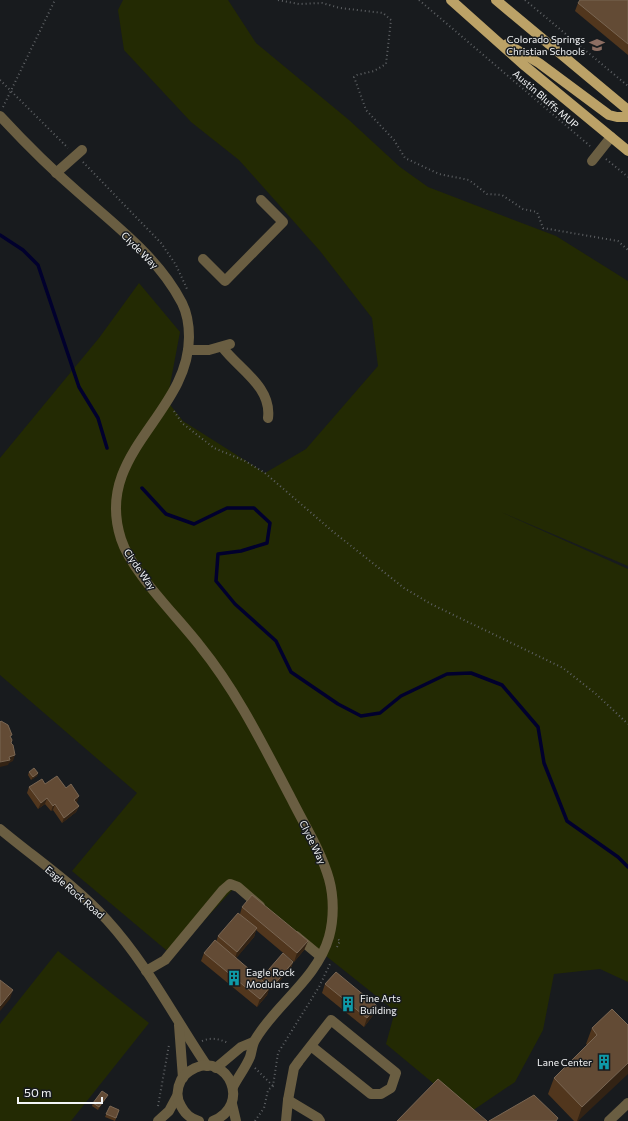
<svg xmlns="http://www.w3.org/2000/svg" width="628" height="1121" viewBox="0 0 628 1121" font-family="Commissioner,sans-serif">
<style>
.green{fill:#232a03}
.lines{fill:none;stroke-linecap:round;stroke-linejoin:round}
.stream{stroke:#01002d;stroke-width:3.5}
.path{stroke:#5e6164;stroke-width:2;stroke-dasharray:1 3;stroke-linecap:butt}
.minor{stroke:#6a5e42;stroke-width:10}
.major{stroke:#bca267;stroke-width:10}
.wall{fill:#51361d}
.shaded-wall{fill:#332314}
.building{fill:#634b35;stroke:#796653}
.labels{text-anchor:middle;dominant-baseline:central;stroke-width:3;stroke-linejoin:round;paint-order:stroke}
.poi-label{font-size:10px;fill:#f3f5f7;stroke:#181b1e;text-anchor:end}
.street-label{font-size:10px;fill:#f3f5f7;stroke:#181b1e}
</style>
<rect width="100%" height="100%" fill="#181b1e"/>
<g class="green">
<path d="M123,0H228L256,43L349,120L400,167L428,187L556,236L628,281V566L501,512L628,569V982L600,969L554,974L543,1030L515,1082L469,1113L386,1044L395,1011L237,885L172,955L72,871L137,793L0,675V458L99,338L139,283L180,332L167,401L183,421L265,473L306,449L378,366L372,318L320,251L239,160L191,122L124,50L118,10Z"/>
<path d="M58,951L149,1023L71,1121H0V1024Z"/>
</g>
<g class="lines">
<g class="stream">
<path d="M0,235L23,250L38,265L79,387L98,418L107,448"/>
<path d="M142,488L166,514L194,524L227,508H254L270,523L267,543L241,551L218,554L216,581L235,604L276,641L291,672L338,704L361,716L380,713L401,696L447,674L471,673L502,685L538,727L544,763L567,821L618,857L628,867"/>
</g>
<g class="path">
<path d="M278,0L299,4L322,3L340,8L383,13L391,20L386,64L374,71L357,75L354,77L366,110L394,140L405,158L439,174L469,180L487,194L502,195L523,209L537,212L543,228L618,241L628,250"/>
<path d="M419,0L590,146"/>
<path d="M525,0L628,86"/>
<path d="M0,80L68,148"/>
<path d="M3,107L55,0"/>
<path d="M606,159L628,177"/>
<path d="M83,162L161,243L176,265L187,289"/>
<path d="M174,411L182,423L214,448L245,461L265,473L331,530L404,588L431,604L563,668L596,694L628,724"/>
<path d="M337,947L340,941L338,939"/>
<path d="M202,1041C211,1037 220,1039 228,1043"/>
<path d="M255,1068L273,1086"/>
<path d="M158,1106L169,1045"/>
<path d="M255,1121L264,1108L268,1090L273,1086L278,1053L319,987L330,964"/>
</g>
<g class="minor">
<path d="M0,116C25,143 51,169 79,193C116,226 159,258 182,303C187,313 189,325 189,337C189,414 93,453 121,539C132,573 177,616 200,646C238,693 264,747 292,800C305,826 321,851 329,879C334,897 334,919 329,937C317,979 275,1005 255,1040C252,1045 252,1051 250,1057C246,1067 238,1077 233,1087"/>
<path d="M592,161L611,137"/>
<path d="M56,173L82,150"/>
<path d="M203,259L225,281L283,222L261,200"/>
<path d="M223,348C239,369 272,387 268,418"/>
<path d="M188,350H209L230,344"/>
<path d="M0,829C36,859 76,886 107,920C147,964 174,1017 207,1066"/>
<path d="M296,936L320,956"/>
<path d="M146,971L165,960L223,890L230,884L238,887L260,906"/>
<path d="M179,1025L183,1078"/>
<path d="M216,1068L241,1047L253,1042"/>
<path d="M288,1100L294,1068L299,1061L331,1020L396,1073L391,1088L381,1094H371L311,1046"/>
<path d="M232,1104L236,1121"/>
<path d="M158,1121L169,1111L177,1096"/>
<path d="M199,1121C191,1119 185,1114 181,1106C176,1098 177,1088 181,1080C184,1074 189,1071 195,1068C228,1053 252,1105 213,1121"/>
<path d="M286,1121L288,1100L318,1118L320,1121"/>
<path d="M609,1121L628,1103"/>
</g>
<g class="major">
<path d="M451,0L525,66L628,151"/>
<path d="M496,0L628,110"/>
<path d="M507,44L539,63L609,115L617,117H628"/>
</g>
</g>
<g class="wall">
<path d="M628,0V55L575,11L578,3Z"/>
<path d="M29,772L38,773L37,776L31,780L28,775Z"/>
<path d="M45,784L77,802H76L79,806L76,812L62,823L53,810L51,811L45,804L38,809L27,793L29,787Z"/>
<path d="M242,907L308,941L304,950L294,962L256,930L254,937L236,958L262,980L263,976L293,962L291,968L272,990L269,988L267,995L257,1007L201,961L204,953L216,942L218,936L240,914Z"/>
<path d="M325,984L374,1014L364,1027L322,993Z"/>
<path d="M612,1009L578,1121H574L548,1094L554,1078L587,1045L586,1044L592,1028Z"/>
<path d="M106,1098L98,1110L92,1106L93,1103Z"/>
<path d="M110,1106L119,1110L115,1121L105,1117Z"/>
</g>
<g class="shaded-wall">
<path d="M15,755L13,761L9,763L8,765L0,767V762L9,757Z"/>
<path d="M38,773L37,776L31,780L33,777Z"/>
<path d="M79,796L77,802L72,805L74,800Z"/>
<path d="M47,798L45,804L38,809L41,803Z"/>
<path d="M55,804L53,810L51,811L53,806Z"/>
<path d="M79,806L76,812L62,823L64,818Z"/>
<path d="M257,928L254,937L234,961L237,952Z"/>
<path d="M308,941L304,950L294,962L297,953Z"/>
<path d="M293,962L291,968L272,990L274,985Z"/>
<path d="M270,987L267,995L257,1007L260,999Z"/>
<path d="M13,990L10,999L0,1011V1006Z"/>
<path d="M377,1006L374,1014L364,1027L367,1018Z"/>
<path d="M628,1063V1074L578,1121H577L582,1107Z"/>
<path d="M108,1095L98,1110L99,1107Z"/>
</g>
<g class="building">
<path d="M580,0H628V44L578,3Z"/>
<path d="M1,721L8,725L12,735L10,736L12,740L11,743L13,745L15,755L9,757L10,760L0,762V722Z"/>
<path d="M34,768L38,773L33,777L29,772Z"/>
<path d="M57,776L66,788L71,784L79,796L74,800L79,806L64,818L55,804L53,806L47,798L41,803L29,787L42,779L45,784Z"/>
<path d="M252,895L308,941L297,953L242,907Z"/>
<path d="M238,913L257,928L237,952L218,936Z"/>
<path d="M215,940L270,987L260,999L204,953Z"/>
<path d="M283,953L293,962L274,985L263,976Z"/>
<path d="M336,972L377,1006L367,1018L325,984Z"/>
<path d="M0,980L13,990L0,1006Z"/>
<path d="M612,1009L628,1025V1063L582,1107L554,1078L597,1035L592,1028Z"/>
<path d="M438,1079L487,1121H397Z"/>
<path d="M102,1091L108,1095L99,1107L93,1103Z"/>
<path d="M534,1095L558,1118L556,1121H489Z"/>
<path d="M110,1106L119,1110L116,1118L106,1114Z"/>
</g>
<defs>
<g id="school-bare" transform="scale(1.2)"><path d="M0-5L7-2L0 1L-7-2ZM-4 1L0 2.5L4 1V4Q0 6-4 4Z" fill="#8d6e63" stroke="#181b1e" stroke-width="2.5" paint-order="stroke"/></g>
<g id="building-bare" transform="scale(1.2)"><path d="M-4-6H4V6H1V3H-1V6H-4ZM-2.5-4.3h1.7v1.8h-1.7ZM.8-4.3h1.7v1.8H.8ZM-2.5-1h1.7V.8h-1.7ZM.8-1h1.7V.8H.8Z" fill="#0f9aa8" stroke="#181b1e" stroke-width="2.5" paint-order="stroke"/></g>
</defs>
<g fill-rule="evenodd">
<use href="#school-bare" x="597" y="45"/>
<use href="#building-bare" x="234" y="978"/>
<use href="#building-bare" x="348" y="1004"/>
<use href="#building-bare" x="604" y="1062"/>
</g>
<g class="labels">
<g class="poi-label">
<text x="585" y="39">Colorado Springs<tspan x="585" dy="12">Christian Schools</tspan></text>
<text x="246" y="972" text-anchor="start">Eagle Rock<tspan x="246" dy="12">Modulars</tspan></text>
<text x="360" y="998" text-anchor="start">Fine Arts<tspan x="360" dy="12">Building</tspan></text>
<text x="592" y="1062">Lane Center</text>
</g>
<g class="street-label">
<text transform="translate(546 99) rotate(41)">Austin Bluffs MUP</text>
<text transform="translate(140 250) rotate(45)">Clyde Way</text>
<text transform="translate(140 569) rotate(55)">Clyde Way</text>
<text transform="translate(313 842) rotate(64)">Clyde Way</text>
<text transform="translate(75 892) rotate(41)">Eagle Rock Road</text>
</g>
</g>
<path d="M18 1097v6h84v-6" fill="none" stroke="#f3f5f7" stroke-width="2"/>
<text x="24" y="1097" font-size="12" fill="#f3f5f7" stroke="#181b1e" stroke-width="3" paint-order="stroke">50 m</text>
</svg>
